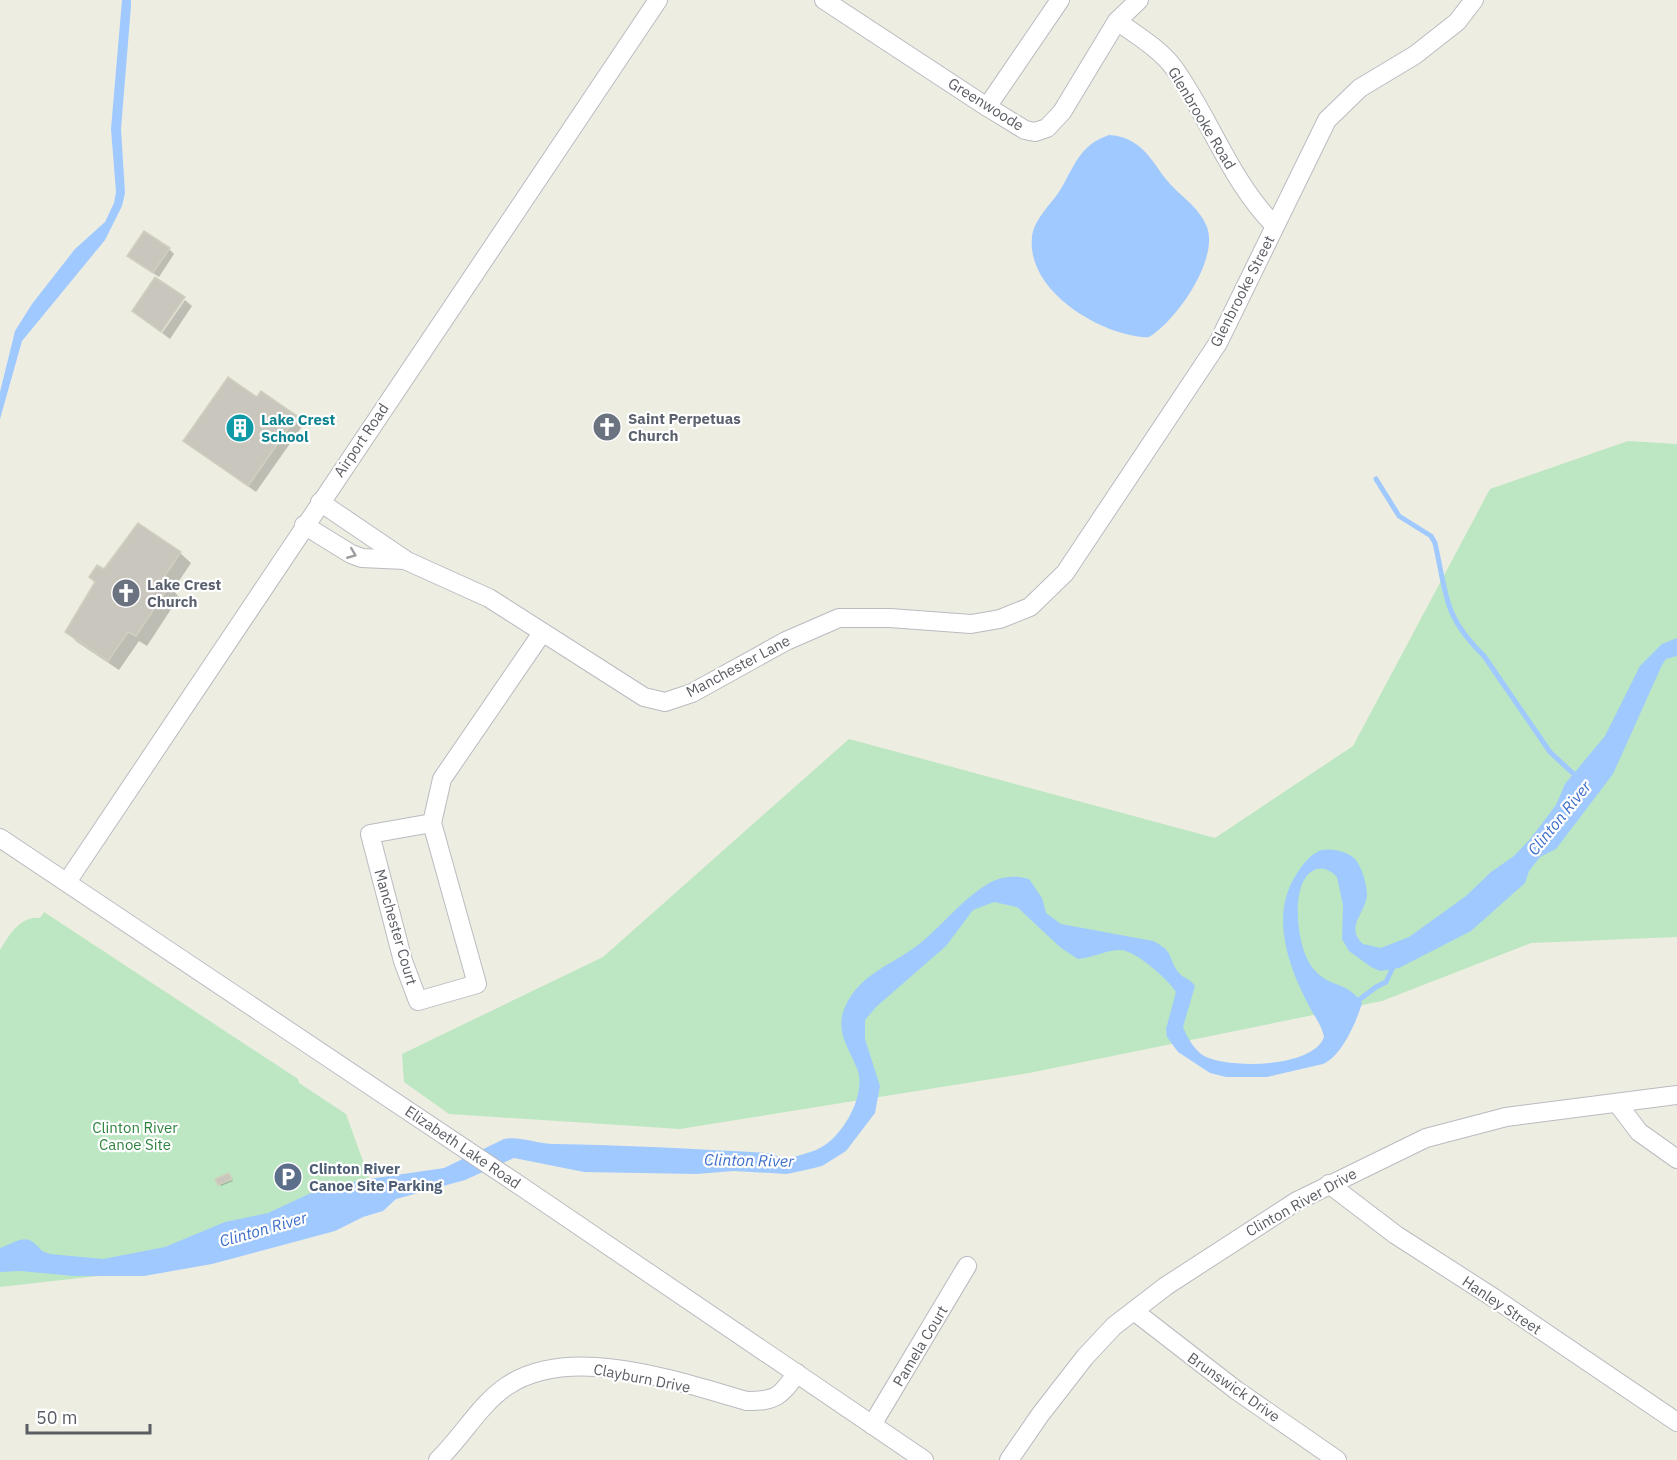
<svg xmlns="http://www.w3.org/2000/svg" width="1677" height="1460" viewBox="0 0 1677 1460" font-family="'IBM Plex Sans',sans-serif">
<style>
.green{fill:#bce7c2}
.water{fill:#a0c9ff}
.shadow{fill:#0003}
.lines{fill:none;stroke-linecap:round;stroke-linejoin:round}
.stream{stroke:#a0c9ff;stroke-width:5}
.building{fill:#c9c6be;stroke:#d2cfbf;stroke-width:1.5}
.minor-casing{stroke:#b9bbc1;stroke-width:20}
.minor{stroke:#fff;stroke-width:18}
.oneway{stroke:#9c9ea1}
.labels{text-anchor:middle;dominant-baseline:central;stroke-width:4.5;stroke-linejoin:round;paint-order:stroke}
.street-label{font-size:15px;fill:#5a5d63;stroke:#fff}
.worship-label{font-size:15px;font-weight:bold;fill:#5b616d;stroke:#fff;text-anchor:start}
.culture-label{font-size:15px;font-weight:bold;fill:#0d838f;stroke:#fff;text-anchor:start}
.park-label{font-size:15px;fill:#308440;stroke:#fff}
.service-label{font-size:15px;font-weight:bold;fill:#4e5e75;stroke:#fff;text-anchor:start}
.water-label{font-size:16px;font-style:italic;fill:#3d6ec8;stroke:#fff}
</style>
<rect width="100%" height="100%" fill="#eeede1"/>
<g class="green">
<path d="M1628,441L1677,444V937L1531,943L1382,1001L1029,1073L680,1129L449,1114L404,1082L402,1054L603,957L849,739L1215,838L1353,746L1490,489Z"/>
<path d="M44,912L298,1079L299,1083L346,1114L371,1183L205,1264L0,1287V950C10,934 20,916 40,918Z"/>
</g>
<g class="water">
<path d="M122,0H131V6L121,129L125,193L122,206L105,240L22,341L0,419V392L15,331L32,304L75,249L105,222L114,203L116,192L111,129Z"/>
<path d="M1109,135C1139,137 1149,156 1165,178C1178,195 1199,206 1207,227C1219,260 1176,321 1149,337C1140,338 1131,335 1122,333C1083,322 1027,285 1032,237C1034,218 1053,203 1062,187C1076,162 1081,145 1109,135Z"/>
<path d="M1677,638V656L1666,659L1662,665L1613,774L1556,849L1540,857L1529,871L1525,883L1471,931L1399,968L1380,971L1371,967L1349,951L1342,939L1343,905L1337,877C1331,871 1325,867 1317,869C1290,877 1297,935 1305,954C1320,991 1345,977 1362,1003C1357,1021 1341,1057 1323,1064L1267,1077H1226L1210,1073L1178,1052L1167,1037L1166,1029L1176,992C1168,979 1135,950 1120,950C1106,950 1092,958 1078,959L1061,948L1017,907L994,902L973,910L946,946L876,1007L865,1020V1039L880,1086L875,1113L846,1151L822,1166L810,1169L787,1174L734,1171L696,1174L584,1172L514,1158L465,1180L396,1199L383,1211L363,1217L335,1231L212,1264L144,1276H74L20,1271L0,1272V1248C22,1240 26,1232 42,1251L50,1254L103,1259L165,1247L225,1222L268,1213L311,1193L362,1180L444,1168L504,1139C520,1136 537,1144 554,1144C625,1145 696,1149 768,1153C786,1161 798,1156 816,1150C840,1141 866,1098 858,1071C850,1049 834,1032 845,1007C861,971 897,964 924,940C946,921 964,898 989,883C1002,876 1015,875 1029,879L1042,898L1046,913L1061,924L1153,941C1176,952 1167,960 1180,974C1185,979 1191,979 1195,986L1183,1027C1187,1037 1194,1050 1204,1056C1229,1069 1313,1068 1324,1037C1322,1025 1313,1015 1308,1004C1288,965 1270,915 1296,875C1302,865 1311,853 1322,850C1333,848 1349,852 1356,860C1362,868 1367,885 1367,895C1366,913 1344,927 1363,944L1381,948L1409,937L1466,896L1491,872L1514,856L1531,838L1556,805L1565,784L1605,736L1640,666L1662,644Z"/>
</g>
<g class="shadow">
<path d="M169,249L174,254L159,277L129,256Z"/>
<path d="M185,300L192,306L170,339L162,333Z"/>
<path d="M296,417L303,425L256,492L185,441Z"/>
<path d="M138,525L180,553L191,563L173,590L179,597L147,646L139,641L119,670L77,642L67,632L104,571Z"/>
<path d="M229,1174L233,1181L221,1186L219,1184Z"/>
</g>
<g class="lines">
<g class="stream">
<path d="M1376,479L1399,516L1431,536L1435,543C1447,596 1443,616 1484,656L1550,752L1579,779"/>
<path d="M1355,1003L1376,987L1386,982L1395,963"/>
</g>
</g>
<g class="building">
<path d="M144,231L170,248L153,273L127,256Z"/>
<path d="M155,277L185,297L161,332L132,311Z"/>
<path d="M228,377L257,397L261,391L297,416L248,486L183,441Z"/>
<path d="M138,523L181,552L162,580L170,585L136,636L128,632L108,661L65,632L95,582L89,577L97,565L104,569Z"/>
<path d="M229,1173L232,1179L218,1185L215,1179Z"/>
</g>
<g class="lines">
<g class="minor-casing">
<g id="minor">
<path d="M824,0L981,103L1025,130L1035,132L1047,128L1062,112L1117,21L1139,0"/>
<path d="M1117,21C1136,35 1159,48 1174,68C1211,120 1229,179 1275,226"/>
<path d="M987,107L1060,0"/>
<path d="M320,502L407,561L489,598L644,697L665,702L692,693L786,641L839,618H890L971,624L1000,619L1030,607L1065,573L1218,343L1327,120L1360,88L1415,55L1457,22L1474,0"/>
<path d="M304,525L351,554L362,558L405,560"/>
<path d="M432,823L370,834L403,961L418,1001L477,984L432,823L442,779L542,633"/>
<path d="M0,838L525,1189L924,1460"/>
<path d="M67,882L658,0"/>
<path d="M1617,1103L1639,1132L1677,1159"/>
<path d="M1329,1184L1396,1235L1494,1298L1677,1422"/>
<path d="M1134,1311L1236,1390L1337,1460"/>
<path d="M872,1425L967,1266"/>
<path d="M438,1460C462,1437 480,1404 507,1386C571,1343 679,1382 747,1401C776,1401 780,1397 797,1373"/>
<path d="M1009,1460L1040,1415L1085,1357L1114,1326L1166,1286L1297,1201L1426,1138L1506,1117L1677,1095"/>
</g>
</g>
<use href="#minor" class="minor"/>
</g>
<defs><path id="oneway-chevron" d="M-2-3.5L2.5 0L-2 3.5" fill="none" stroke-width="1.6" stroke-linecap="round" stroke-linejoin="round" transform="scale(1.5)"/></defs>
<use class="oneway" href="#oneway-chevron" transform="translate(352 554) rotate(22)"/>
<defs>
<g id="church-disc" transform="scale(1.5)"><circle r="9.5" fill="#6b7280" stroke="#fff"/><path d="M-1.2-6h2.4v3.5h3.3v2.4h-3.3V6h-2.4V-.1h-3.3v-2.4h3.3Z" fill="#fff"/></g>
<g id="building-disc" transform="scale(1.5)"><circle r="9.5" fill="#0f9aa8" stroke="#fff"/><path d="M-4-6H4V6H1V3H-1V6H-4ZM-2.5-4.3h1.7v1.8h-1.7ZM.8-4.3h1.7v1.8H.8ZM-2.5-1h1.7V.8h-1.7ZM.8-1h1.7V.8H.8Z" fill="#fff"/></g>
<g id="parking-disc" transform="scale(1.5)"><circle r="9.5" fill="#5c6f8a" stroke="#fff"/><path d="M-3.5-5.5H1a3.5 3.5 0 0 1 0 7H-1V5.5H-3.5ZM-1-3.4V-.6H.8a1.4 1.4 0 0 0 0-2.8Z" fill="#fff"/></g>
</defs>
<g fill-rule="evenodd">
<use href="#church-disc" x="607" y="427"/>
<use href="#building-disc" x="240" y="428"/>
<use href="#church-disc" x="126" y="593"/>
<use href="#parking-disc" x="288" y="1177"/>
</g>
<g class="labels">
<g class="street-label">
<text transform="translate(986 104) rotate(32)">Greenwoode</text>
<text transform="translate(1202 118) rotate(59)">Glenbrooke Road</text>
<text transform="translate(1242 291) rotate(-63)">Glenbrooke Street</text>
<text transform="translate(361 440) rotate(-56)">Airport Road</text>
<text transform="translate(738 666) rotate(-28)">Manchester Lane</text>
<text transform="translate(396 927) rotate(74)">Manchester Court</text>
<text transform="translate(463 1147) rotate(34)">Elizabeth Lake Road</text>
<text transform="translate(1301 1202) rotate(-29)">Clinton River Drive</text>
<text transform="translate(1502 1305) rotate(34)">Hanley Street</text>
<text transform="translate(920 1346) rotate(-59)">Pamela Court</text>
<text transform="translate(642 1378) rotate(11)">Clayburn Drive</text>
<text transform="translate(1234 1387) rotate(35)">Brunswick Drive</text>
</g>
<g class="worship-label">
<text x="628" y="418">Saint Perpetuas<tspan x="628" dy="17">Church</tspan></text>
<text x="147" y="584">Lake Crest<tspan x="147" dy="17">Church</tspan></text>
</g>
<g class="culture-label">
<text x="261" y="419">Lake Crest<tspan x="261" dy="17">School</tspan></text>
</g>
<g class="park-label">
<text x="135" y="1127">Clinton River<tspan x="135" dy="17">Canoe Site</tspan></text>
</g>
<g class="service-label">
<text x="309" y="1168">Clinton River<tspan x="309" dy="17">Canoe Site Parking</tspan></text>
</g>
<g class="water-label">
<text transform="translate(1559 818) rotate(-51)">Clinton River</text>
<text transform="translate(749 1160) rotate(1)">Clinton River</text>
<text transform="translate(263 1229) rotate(-16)">Clinton River</text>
</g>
</g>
<path d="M27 1424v9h123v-9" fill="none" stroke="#5a5d63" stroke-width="3"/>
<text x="36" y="1424" font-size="18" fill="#5a5d63" stroke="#ffffff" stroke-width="4.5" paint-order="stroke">50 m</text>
</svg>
